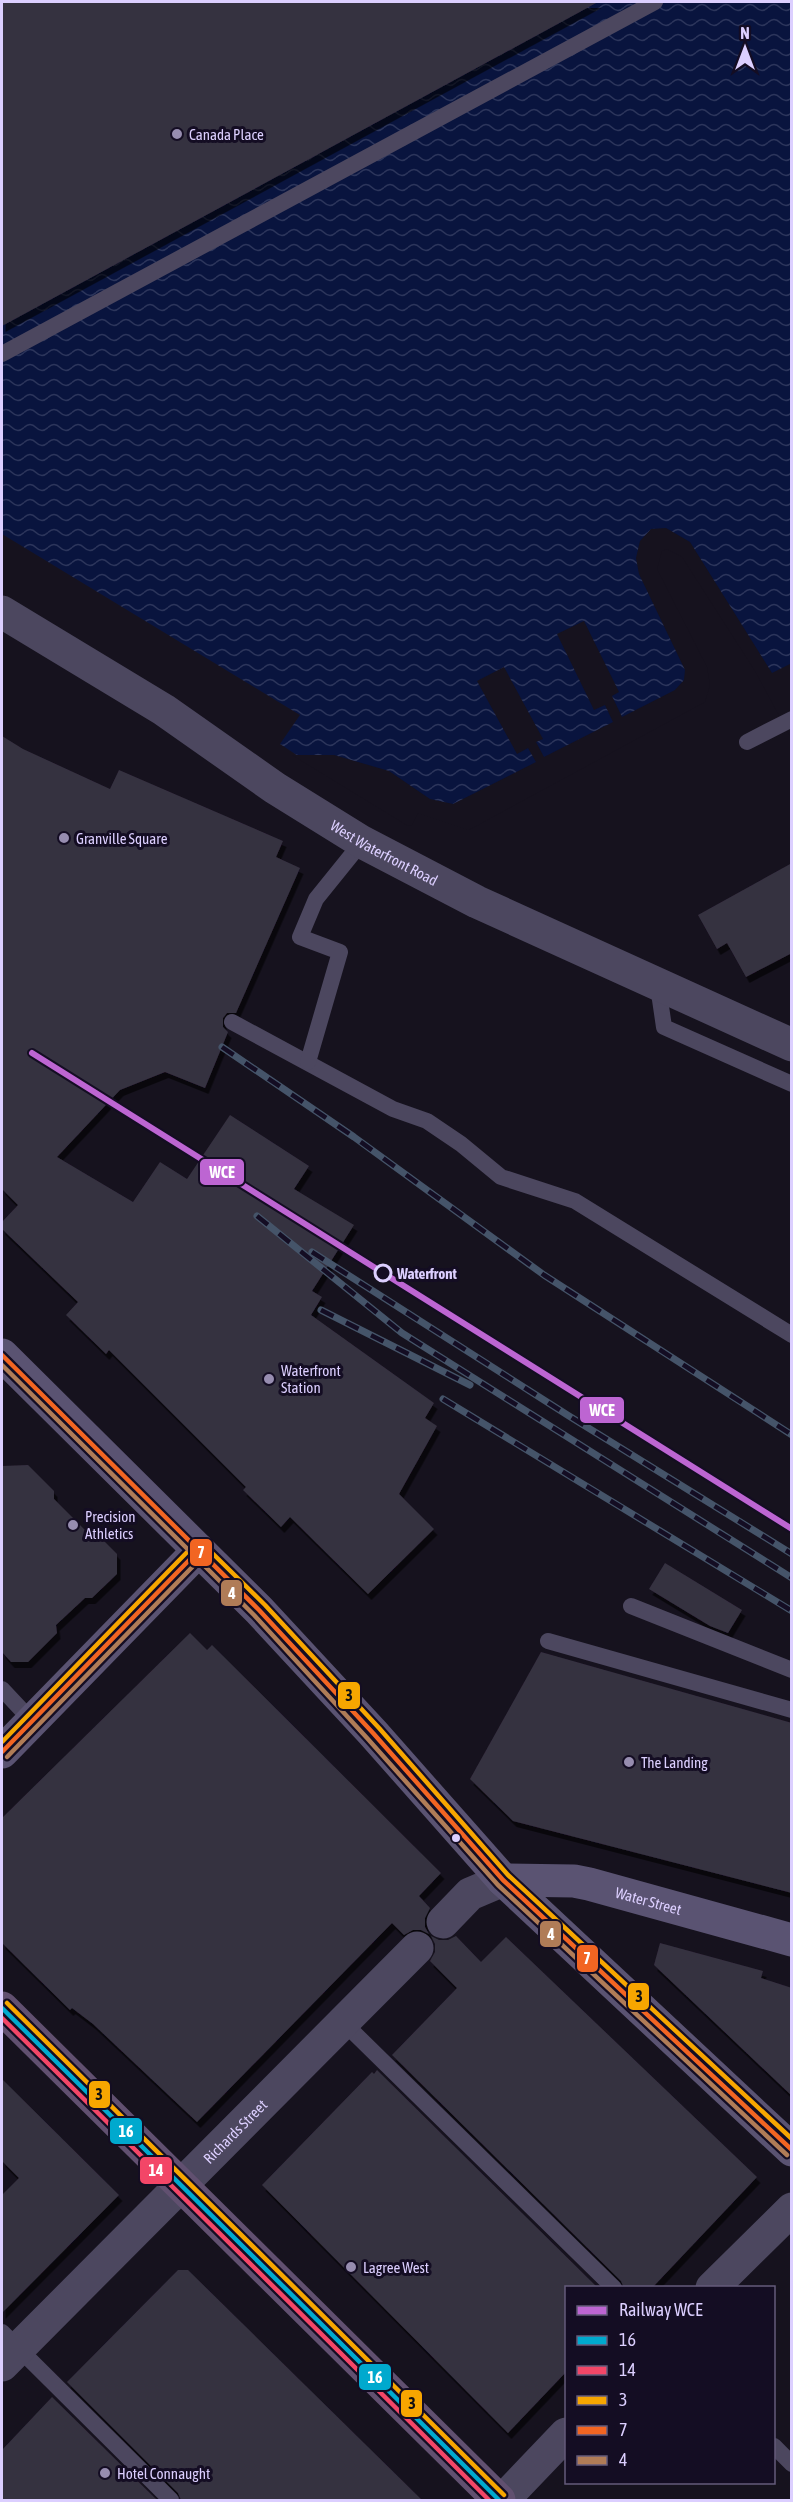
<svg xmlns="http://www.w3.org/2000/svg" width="793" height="2502" viewBox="0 0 793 2502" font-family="'Asap Condensed',sans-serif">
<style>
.water{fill:url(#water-waves)}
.pier{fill:#16121e}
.building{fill:#363041;filter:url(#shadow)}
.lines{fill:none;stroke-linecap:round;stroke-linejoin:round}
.service{stroke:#4c475f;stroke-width:16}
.minor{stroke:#4c475f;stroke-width:33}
.tertiary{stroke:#4c475f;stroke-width:33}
.secondary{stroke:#5a5372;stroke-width:33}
.primary{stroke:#615070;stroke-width:33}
.rail-casing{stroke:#455469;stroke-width:7}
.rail{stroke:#140d23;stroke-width:4.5;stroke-dasharray:14;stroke-linecap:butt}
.bus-1-casing{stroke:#140d23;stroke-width:9}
.bus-2-casing{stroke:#140d23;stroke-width:9}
.bus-3-casing{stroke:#140d23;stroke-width:9}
.bus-4-casing{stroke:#140d23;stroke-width:9}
.bus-5-casing{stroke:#140d23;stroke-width:9}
.bus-1{stroke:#00a9ce;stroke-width:4.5}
.bus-2{stroke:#f34667;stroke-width:4.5}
.bus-3{stroke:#f7a600;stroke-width:4.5}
.bus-4{stroke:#f26522;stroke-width:4.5}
.bus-5{stroke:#b07c57;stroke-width:4.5}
.rail-1-casing{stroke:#140d23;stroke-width:10}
.rail-1{stroke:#bd65d2;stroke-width:6}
.poi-dot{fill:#978db0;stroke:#140d23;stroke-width:2}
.stop-dot{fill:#140d23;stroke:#dccfff;stroke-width:3}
.bus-dot{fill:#dccfff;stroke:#140d23;stroke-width:2}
.labels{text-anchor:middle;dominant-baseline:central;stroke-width:6;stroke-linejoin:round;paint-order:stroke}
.poi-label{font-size:15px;fill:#dccfff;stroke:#140d23;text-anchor:start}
.street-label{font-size:15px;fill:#dccfff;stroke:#140d23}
.stop-label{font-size:15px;font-weight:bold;fill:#dccfff;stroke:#140d23;text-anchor:start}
.line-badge{stroke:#140d23;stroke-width:2}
.badge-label{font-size:16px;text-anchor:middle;font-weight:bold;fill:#fff}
.pale-badge-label{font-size:16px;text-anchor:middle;font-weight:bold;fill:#111}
</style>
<defs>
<pattern id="water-waves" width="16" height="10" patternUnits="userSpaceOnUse" patternTransform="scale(1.5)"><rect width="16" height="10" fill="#09143e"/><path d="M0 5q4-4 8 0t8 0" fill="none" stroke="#2c355b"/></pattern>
<filter id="shadow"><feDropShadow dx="3.5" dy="6" stdDeviation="0" flood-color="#0009"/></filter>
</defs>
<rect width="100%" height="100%" fill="#16121e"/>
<path class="water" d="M2,2H791V735L757,669L684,555L667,546L660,549L654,569L707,685L468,827L330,777L280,744L300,715L2,534Z"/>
<path class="pier" d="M666,528L690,542L772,673L792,663L791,738L755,671L682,557L667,549L662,551L657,569L707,667L710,685L705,702L469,830L418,813L412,825L408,826L292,755H334L389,771L430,799L453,804L536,762L528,748L517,754L477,681L504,667L543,739L536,742L544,757L613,722L605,705L594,710L557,634L584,621L619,692L612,696L622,717L675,690L684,680L685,670L639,574L636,558L640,541L651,529Z"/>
<g class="building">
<path d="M2,2H598L2,326Z"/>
<path d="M2,736L23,749L110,789L119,770L283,841L276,857L300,868L236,1013H227L223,1018V1027L228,1032L205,1088L165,1072L120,1090L57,1157L133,1202L160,1162L187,1179L230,1115L309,1166L294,1189L354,1225L312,1291L322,1297L311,1315L434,1403L425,1418L437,1426L399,1494L434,1529L368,1594L290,1517L281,1527L243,1490L246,1487L109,1350L106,1354L66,1315L78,1302L2,1229V1222L18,1205L2,1189Z"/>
<path d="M792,863V953L746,977L727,943L717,949L698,915Z"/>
<path d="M28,1465L54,1491V1499L84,1529H92L117,1554V1574L92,1598H85L56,1625L57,1633L28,1662H11L2,1652V1466Z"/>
<path d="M665,1563L742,1610L728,1633L710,1626L649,1589Z"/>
<path d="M190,1633L207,1650L212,1645L441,1873L419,1896L430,1908L425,1918V1927L429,1934L421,1930H413L404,1935L392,1923L197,2122L93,2024L72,2008L70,2010L2,1943V1818Z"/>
<path d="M541,1652L792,1723V1893L513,1821L470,1779Z"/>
<path d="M431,1936L439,1940H448L456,1936L481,1962L506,1937L757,2177L652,2288H624L621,2281L392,2055L457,1988L430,1961L435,1952V1944Z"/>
<path d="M660,1943L763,1971L761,1978L792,1988V2096L654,1965Z"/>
<path d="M377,2070L598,2288H567V2371L508,2433L262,2185L372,2072L374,2074Z"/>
<path d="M2,2079L119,2195L2,2313V2195L19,2178L2,2161Z"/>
<path d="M178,2270H188L422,2500H181L178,2493L67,2382Z"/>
<path d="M52,2397L157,2500H2V2450Z"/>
</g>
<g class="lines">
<g class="service">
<path d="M2,354L655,2"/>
<path d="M747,742L792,719"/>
<path d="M658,986L664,1027L792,1084"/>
<path d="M232,1022L393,1109L427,1121L461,1144L501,1177L575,1201L792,1335"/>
<path d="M308,1062L340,952L300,937L316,899L362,842"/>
<path d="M631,1606L792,1670"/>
<path d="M548,1641L792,1710"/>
<path d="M2,1689L32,1721"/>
<path d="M344,2023L614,2288"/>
<path d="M2,2332L171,2500"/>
<path d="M774,2446L792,2464"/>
</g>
<path class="minor" id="s1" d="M2,612L164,710L275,788L362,842L477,902L792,1045"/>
<g class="tertiary">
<path d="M443,1922L470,1894L503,1880"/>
<path d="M712,2288L792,2209"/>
<path id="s2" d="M2,2365L417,1948"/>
<path d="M503,2500L566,2434"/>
</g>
<g class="secondary">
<path d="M2,1355L259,1610L373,1733L503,1880L792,2150"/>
<path d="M2,1752L199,1550"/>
<path id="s3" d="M503,1880L574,1881L589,1884L792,1940"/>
</g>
<path class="primary" d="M2,2008L499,2500"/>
<g class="rail-casing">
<g id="rail">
<path d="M222,1047L354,1137L544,1275L792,1435"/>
<path d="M257,1216L402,1333L792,1578"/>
<path d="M312,1252L569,1416L792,1554"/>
<path d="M321,1310L470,1385"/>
<path d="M443,1399L792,1611"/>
</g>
</g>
<use href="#rail" class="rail"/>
<g class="bus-1-casing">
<path id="bus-1" d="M2,2008L499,2500"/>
</g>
<g class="bus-2-casing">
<path id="bus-2" d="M2,2018L489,2500"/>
</g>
<g class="bus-3-casing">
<g id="bus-3">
<path d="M204,1545L265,1605L379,1728L508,1875L792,2139"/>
<path d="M2,1742L194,1545"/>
<path d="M7,2003L504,2495"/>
</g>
</g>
<g class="bus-4-casing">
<g id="bus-4">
<path d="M2,1355L259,1610L373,1733L503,1880L792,2150"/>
<path d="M2,1752L199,1550"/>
</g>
</g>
<g class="bus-5-casing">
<g id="bus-5">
<path d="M2,1365L254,1615L367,1738L498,1885L787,2155"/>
<path d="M7,1757L204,1555"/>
</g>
</g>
<use href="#bus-1" class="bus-1"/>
<use href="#bus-2" class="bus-2"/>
<use href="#bus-3" class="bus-3"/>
<use href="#bus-4" class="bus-4"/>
<use href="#bus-5" class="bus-5"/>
<g class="rail-1-casing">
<path id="rail-1" d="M32,1053L792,1529"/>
</g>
<use href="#rail-1" class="rail-1"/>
</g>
<g class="poi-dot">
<circle cx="177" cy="134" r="6"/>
<circle cx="64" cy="838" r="6"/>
<circle cx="269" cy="1379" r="6"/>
<circle cx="73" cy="1525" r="6"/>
<circle cx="629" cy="1762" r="6"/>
<circle cx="351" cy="2267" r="6"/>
<circle cx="105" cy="2473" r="6"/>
</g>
<circle class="stop-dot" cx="383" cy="1273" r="8"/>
<circle class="bus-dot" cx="456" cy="1838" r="5"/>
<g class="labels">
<g class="poi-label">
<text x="189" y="134">Canada Place</text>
<text x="76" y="838">Granville Square</text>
<text x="281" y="1370">Waterfront<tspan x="281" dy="17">Station</tspan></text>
<text x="85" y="1516">Precision<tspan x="85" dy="17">Athletics</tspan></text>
<text x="641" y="1762">The Landing</text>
<text x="363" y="2267">Lagree West</text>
<text x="117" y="2473">Hotel Connaught</text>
</g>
<g class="street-label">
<text stroke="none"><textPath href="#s1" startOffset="452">West Waterfront Road</textPath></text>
<text stroke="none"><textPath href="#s3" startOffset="148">Water Street</textPath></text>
<text stroke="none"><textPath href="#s2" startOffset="330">Richards Street</textPath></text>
</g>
<g class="stop-label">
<text x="397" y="1273">Waterfront</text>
</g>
</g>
<g class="line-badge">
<rect x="199" y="1158" width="46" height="28" rx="6" fill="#bd65d2"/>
<rect x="579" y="1396" width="46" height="28" rx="6" fill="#bd65d2"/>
<rect x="189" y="1538" width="24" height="29" rx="6" fill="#f26522"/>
<rect x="220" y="1579" width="23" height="28" rx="6" fill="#b07c57"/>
<rect x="337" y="1681" width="24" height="29" rx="6" fill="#f7a600"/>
<rect x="539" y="1920" width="23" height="28" rx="6" fill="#b07c57"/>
<rect x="576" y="1944" width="23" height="29" rx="6" fill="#f26522"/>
<rect x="627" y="1982" width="23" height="29" rx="6" fill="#f7a600"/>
<rect x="88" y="2080" width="23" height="29" rx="6" fill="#f7a600"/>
<rect x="109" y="2117" width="34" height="28" rx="6" fill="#00a9ce"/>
<rect x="139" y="2156" width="34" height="29" rx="6" fill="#f34667"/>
<rect x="358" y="2363" width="34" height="28" rx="6" fill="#00a9ce"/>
<rect x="400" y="2389" width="23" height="29" rx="6" fill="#f7a600"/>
</g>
<g class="badge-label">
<text x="222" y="1178">WCE</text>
<text x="602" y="1416">WCE</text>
<text x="201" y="1558">7</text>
<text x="232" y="1599">4</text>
<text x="551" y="1940">4</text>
<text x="587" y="1964">7</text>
<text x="126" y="2137">16</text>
<text x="156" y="2176">14</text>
<text x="375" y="2383">16</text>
</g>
<g class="pale-badge-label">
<text x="349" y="1701">3</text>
<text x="639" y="2002">3</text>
<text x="99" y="2100">3</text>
<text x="412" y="2409">3</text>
</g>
<rect width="793" height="2502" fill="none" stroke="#dccfff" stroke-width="6"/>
<rect x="565" y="2286" width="210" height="198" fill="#140d23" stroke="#645b7b" stroke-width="1.5"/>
<rect x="577" y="2306" width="30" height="9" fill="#bd65d2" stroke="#645b7b" stroke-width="1.5"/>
<text x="619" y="2316" font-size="18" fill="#dccfff">Railway WCE</text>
<rect x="577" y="2336" width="30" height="9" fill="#00a9ce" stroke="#645b7b" stroke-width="1.5"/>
<text x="619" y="2346" font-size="18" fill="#dccfff">16</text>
<rect x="577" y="2366" width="30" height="9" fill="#f34667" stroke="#645b7b" stroke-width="1.5"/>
<text x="619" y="2376" font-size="18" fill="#dccfff">14</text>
<rect x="577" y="2396" width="30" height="9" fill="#f7a600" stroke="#645b7b" stroke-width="1.5"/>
<text x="619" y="2406" font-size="18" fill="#dccfff">3</text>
<rect x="577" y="2426" width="30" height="9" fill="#f26522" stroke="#645b7b" stroke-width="1.5"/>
<text x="619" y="2436" font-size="18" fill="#dccfff">7</text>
<rect x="577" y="2456" width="30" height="9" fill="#b07c57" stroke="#645b7b" stroke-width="1.5"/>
<text x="619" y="2466" font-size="18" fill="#dccfff">4</text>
<g transform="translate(745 48)" stroke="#140d23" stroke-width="4.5" paint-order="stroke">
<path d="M0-4.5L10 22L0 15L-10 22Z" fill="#dccfff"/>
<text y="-9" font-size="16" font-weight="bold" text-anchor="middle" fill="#dccfff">N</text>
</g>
</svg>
